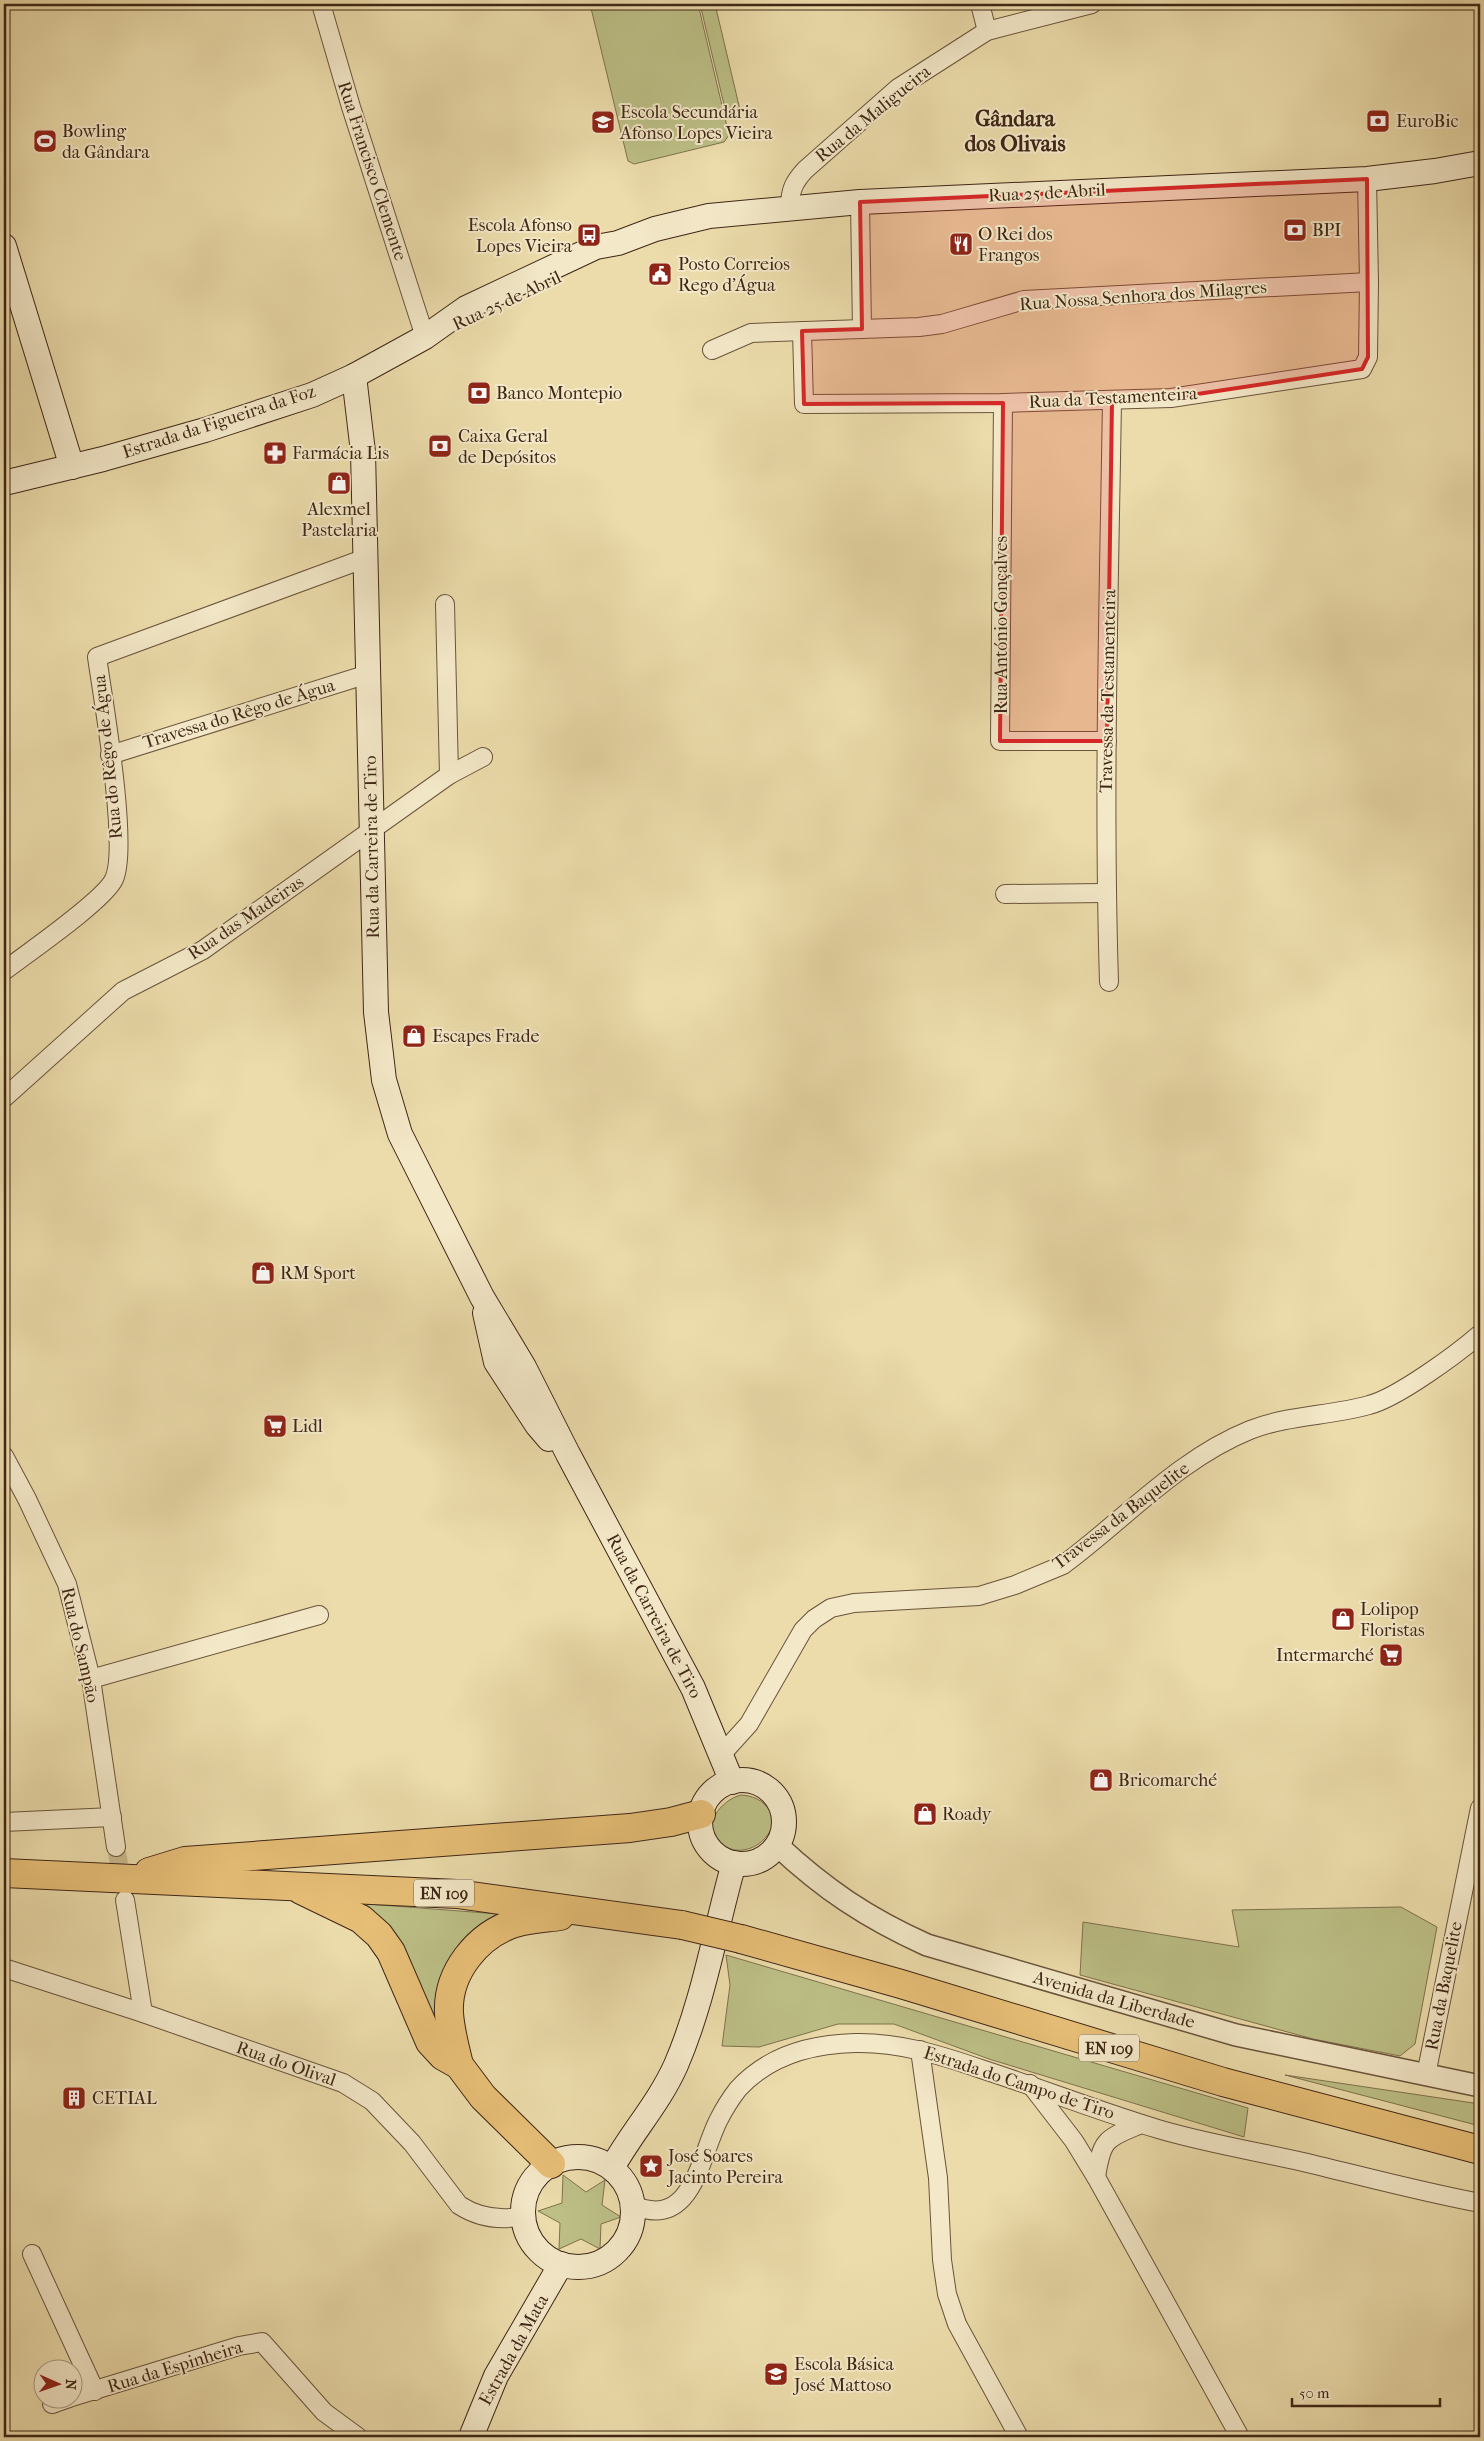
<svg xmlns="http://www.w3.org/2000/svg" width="1484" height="2441" viewBox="0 0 1484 2441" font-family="'IM FELL French Canon',serif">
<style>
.green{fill:#bcbf86;stroke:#7e724e}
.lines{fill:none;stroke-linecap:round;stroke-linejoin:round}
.minor-tunnel{stroke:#c9b88d;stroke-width:18;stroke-dasharray:18 9;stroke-linecap:butt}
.minor-casing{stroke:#6a543b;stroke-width:20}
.tertiary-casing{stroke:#6a543b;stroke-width:24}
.secondary-casing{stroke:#3f2616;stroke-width:26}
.primary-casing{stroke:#3f2616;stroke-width:30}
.minor{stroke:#f3e8c8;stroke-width:18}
.tertiary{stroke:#f3e8c8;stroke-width:21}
.secondary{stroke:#f3e8c8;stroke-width:24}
.primary{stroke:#e6be76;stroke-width:28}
.primary-bridge-casing{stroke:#3f2616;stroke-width:30;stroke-linecap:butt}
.primary-bridge{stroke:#e6be76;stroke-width:28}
.marked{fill:#d62828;fill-opacity:0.2;stroke:#d62828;stroke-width:4;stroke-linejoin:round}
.labels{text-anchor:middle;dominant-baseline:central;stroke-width:4;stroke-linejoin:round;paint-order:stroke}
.shield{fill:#f3e8c8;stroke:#75604b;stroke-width:1}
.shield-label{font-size:16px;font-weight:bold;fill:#3f2616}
.poi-label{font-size:18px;fill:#3f2616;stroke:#f3e8c8;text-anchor:start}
.street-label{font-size:18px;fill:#3f2616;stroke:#f3e8c8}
.district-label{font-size:22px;font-weight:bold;fill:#3f2616;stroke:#f3e8c8}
</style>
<rect width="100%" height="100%" fill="#ecdcab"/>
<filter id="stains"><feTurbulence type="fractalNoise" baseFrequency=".004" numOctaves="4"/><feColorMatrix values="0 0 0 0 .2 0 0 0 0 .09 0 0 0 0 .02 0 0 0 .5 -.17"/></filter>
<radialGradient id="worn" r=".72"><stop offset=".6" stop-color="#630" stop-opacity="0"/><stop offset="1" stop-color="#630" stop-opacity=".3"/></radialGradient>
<g class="green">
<path d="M590,4H698L729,135L724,142L634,164L628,161Z"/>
<path d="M700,4H715L741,114L727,117Z"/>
<path d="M741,1795C758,1796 768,1804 774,1819C771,1843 742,1860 721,1844C699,1827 721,1800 741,1795Z"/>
<path d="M368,1904L499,1914L482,1926L438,2030L390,1926L366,1907Z"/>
<path d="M1401,1907L1437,1927L1415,2044L1400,2056L1313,2039L1080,1975L1083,1922L1239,1947L1232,1910Z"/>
<path d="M726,1955L1248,2108L1244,2137L989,2059L894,2024H838L759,2047L722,2046L730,1985Z"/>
<path d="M1285,2075L1480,2104V2126Z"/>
<path d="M563,2175L586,2192L605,2180L602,2205L621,2217L601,2224L600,2249L581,2239L559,2249L560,2223L538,2211L562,2203Z"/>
</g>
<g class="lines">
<path class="minor-tunnel" d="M116,1847L123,1887"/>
<g class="minor-casing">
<g id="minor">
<path d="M321,4L351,107L425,337"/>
<path d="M980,4L987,31"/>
<path d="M860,202L862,329"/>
<path d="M790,207C790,190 794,182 805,170L898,88L987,31L1092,4"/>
<path d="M802,331L804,404L1003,403L1171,398L1362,369L1368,357L1369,282L1367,179"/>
<path d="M712,350L751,333L919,327L942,324L1024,300L1369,282"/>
<path d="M1003,403L1000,741H1107"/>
<path d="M110,755L368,674"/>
<path d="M449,775L483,757"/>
<path d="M1005,894L1106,893"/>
<path d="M4,971C26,954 105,900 114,879C129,847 103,699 97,657L366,558"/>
<path d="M1109,982C1103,788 1109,594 1112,400"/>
<path d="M4,1098L123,991L203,950L449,775L445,604"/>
<path d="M4,1456L27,1499L67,1584L91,1679L116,1847"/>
<path d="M91,1679L319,1615"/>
<path d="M721,1755L749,1724L803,1630L814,1619L831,1608L854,1603L979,1596L1015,1585L1063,1565C1124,1520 1178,1459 1250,1430C1288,1415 1330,1416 1369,1405C1397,1398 1457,1354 1480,1334"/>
<path d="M4,1822L112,1817"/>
<path d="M125,1900L143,2013"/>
<path d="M4,1968L143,2013L343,2083L372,2101L412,2143L459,2205C479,2218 500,2221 524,2216"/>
<path d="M920,2050L938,2178L942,2260L947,2294L957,2324L1019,2437"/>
<path d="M1426,2075L1480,1808"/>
<path d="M1030,2084L1074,2141L1096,2177L1240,2437"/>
<path d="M1096,2177C1102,2138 1106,2139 1141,2124"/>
<path d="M633,2205C692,2231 700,2157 718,2121C723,2111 731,2098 738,2089C768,2056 812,2044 855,2043C899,2042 940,2055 981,2069C1040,2088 1098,2111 1158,2129C1205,2143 1255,2151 1303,2162C1362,2176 1421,2192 1480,2203"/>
<path d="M32,2254L95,2391"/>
<path d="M72,2397L239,2346L262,2342L324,2412L358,2437"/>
<path d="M52,2404L69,2398"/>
</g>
</g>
<g class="tertiary-casing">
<path id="tertiary" d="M777,1845C824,1889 867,1918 927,1945L1236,2035L1480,2086"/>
</g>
<g class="secondary-casing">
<g id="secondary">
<path d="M4,246L72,467"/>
<path d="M354,376L363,452L376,1012L384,1080L400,1134L482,1297L524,1367L568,1454L693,1688L732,1782"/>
<path d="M4,483L103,459L205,430L312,395L354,376L425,337L466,308L596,247L618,243L655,229L709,216L860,202L1367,179L1435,171L1480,163"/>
<path d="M485,1313L496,1362L537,1425L549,1439"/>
<circle cx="742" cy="1822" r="42"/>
<circle cx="578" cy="2212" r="55"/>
<path d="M612,2168C632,2132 659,2103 676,2065C704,2000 715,1930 734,1863"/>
<path d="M471,2437L496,2376L561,2264"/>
</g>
</g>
<g class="primary-casing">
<g id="primary">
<path d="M149,1872L185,1861L630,1828L671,1822L701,1814"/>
<path d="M4,1873L457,1894L682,1925"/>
<path d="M301,1890L361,1919L379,1935L391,1952L430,2042L443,2056L459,2065L483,2097L551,2164"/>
<path d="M741,1939L901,1984L1223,2082L1480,2150"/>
<path d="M459,2065C455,2048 450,2030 449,2013C447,1973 477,1935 515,1923C529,1919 545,1918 560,1916"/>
</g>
</g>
<use href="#minor" class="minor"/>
<use href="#tertiary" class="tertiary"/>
<use href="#secondary" class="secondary"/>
<use href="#primary" class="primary"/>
<g class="primary-bridge-casing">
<path id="primary-bridge" d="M682,1925L741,1939"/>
</g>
<use href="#primary-bridge" class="primary-bridge"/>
</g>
<path class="marked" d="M1367,179L1368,357L1362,369L1171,398L1112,400L1107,741H1000L1003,403L804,404L802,331L862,329L860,202Z"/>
<defs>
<g id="bank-square" transform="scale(1.25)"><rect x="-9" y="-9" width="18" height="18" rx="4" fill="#8f2418" stroke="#f3e8c8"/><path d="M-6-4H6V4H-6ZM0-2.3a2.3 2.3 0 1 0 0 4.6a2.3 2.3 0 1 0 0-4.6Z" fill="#fff"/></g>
<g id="school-square" transform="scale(1.25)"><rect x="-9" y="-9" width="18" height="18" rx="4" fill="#8f2418" stroke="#f3e8c8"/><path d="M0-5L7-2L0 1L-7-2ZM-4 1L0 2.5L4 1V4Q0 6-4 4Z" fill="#fff"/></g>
<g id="stadium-square" transform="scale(1.25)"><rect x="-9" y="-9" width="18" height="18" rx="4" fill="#8f2418" stroke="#f3e8c8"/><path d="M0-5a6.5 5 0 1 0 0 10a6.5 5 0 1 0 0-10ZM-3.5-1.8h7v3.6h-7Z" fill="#fff"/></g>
<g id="bus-square" transform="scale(1.25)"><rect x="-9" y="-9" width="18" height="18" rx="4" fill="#8f2418" stroke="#f3e8c8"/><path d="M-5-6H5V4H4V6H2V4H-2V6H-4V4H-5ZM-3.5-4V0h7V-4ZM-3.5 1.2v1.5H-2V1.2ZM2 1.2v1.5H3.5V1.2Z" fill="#fff"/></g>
<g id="restaurant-square" transform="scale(1.25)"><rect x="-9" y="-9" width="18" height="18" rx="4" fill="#8f2418" stroke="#f3e8c8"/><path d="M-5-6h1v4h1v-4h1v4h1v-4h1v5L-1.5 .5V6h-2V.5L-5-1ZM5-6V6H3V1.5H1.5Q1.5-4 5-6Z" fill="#fff"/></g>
<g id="civic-square" transform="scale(1.25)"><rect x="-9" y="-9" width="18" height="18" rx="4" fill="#8f2418" stroke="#f3e8c8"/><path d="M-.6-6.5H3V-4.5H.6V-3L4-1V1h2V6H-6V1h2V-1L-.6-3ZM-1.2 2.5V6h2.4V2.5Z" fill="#fff"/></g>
<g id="pharmacy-square" transform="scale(1.25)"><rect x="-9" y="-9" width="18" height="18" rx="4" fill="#8f2418" stroke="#f3e8c8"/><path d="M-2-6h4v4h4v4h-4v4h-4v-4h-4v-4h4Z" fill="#fff"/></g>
<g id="shop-square" transform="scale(1.25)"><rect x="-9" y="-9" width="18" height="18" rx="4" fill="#8f2418" stroke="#f3e8c8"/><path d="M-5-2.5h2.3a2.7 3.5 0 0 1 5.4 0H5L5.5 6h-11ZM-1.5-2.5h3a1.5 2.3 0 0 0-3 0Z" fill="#fff"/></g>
<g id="supermarket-square" transform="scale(1.25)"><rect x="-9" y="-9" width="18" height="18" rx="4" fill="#8f2418" stroke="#f3e8c8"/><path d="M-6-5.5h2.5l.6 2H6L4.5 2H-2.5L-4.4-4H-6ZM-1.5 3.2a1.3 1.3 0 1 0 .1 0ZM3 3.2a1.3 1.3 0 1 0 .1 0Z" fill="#fff"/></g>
<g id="building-square" transform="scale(1.25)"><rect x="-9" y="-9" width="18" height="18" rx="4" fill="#8f2418" stroke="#f3e8c8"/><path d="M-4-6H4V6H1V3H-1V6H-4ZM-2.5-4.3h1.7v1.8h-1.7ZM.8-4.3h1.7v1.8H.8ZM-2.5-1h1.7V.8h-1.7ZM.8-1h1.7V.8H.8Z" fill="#fff"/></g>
<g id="sight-square" transform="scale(1.25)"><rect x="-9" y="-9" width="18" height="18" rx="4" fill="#8f2418" stroke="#f3e8c8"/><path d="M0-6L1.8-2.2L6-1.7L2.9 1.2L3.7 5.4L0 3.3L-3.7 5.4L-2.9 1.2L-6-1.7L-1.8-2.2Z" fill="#fff"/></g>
</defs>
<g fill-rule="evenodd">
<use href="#bank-square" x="1378" y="121"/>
<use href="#school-square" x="603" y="122"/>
<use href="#stadium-square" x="45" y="141"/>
<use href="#bank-square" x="1295" y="230"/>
<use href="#bus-square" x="589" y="235"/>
<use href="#restaurant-square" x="961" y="244"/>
<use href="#civic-square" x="660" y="274"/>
<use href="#bank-square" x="479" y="393"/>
<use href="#bank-square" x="440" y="446"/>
<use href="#pharmacy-square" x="275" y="453"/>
<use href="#shop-square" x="339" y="483"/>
<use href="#shop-square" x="414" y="1036"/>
<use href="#shop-square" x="263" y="1273"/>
<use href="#supermarket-square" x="275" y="1426"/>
<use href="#shop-square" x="1343" y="1619"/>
<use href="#supermarket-square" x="1391" y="1655"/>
<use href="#shop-square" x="1101" y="1780"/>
<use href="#shop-square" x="925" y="1814"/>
<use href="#building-square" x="74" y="2098"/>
<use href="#sight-square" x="651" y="2166"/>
<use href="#school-square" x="776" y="2374"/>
</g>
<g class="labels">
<g class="shield">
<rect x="414" y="1879.5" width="60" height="27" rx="4"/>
<rect x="1079" y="2034.5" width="60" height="27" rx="4"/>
</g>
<g class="shield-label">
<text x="444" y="1893">EN 109</text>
<text x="1109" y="2048">EN 109</text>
</g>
<g class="poi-label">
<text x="620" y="112">Escola Secundária<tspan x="620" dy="21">Afonso Lopes Vieira</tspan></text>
<text x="1396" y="121">EuroBic</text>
<text x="62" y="131">Bowling<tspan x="62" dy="21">da Gândara</tspan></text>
<text x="572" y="225" text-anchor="end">Escola Afonso<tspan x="572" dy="21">Lopes Vieira</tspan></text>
<text x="1312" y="230">BPI</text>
<text x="978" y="234">O Rei dos<tspan x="978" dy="21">Frangos</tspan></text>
<text x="678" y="264">Posto Correios<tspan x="678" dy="21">Rego d'Água</tspan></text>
<text x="496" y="393">Banco Montepio</text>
<text x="458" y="436">Caixa Geral<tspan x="458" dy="21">de Depósitos</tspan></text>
<text x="292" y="453">Farmácia Lis</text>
<text x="339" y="509" text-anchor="middle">Alexmel<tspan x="339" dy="21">Pastelaria</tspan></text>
<text x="432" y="1036">Escapes Frade</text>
<text x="280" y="1273">RM Sport</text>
<text x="292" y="1426">Lidl</text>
<text x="1360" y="1609">Lolipop<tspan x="1360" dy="21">Floristas</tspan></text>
<text x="1374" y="1655" text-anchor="end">Intermarché</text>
<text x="1118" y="1780">Bricomarché</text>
<text x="942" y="1814">Roady</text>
<text x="92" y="2098">CETIAL</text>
<text x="668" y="2156">José Soares<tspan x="668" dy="21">Jacinto Pereira</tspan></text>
<text x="794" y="2364">Escola Básica<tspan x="794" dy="21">José Mattoso</tspan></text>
</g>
<g class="street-label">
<text transform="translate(873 114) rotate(-39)">Rua da Maligueira</text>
<text transform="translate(372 171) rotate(72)">Rua Francisco Clemente</text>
<text transform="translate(1047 193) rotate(-3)">Rua 25 de Abril</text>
<text transform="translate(1143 296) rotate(-4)">Rua Nossa Senhora dos Milagres</text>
<text transform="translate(507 301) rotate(-25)">Rua 25 de Abril</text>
<text transform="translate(1113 398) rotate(-3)">Rua da Testamenteira</text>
<text transform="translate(219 422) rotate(-18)">Estrada da Figueira da Foz</text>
<text transform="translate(1001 625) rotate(-90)">Rua António Gonçalves</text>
<text transform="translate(1108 691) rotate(-89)">Travessa da Testamenteira</text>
<text transform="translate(239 714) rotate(-17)">Travessa do Rêgo de Água</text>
<text transform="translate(108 757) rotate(-96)">Rua do Rêgo de Água</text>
<text transform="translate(372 847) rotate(-91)">Rua da Carreira de Tiro</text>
<text transform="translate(246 918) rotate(-34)">Rua das Madeiras</text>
<text transform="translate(1121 1516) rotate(-37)">Travessa da Baquelite</text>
<text transform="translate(654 1616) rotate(62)">Rua da Carreira de Tiro</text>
<text transform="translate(80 1645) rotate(77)">Rua do Sampão</text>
<text transform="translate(1444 1986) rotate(-79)">Rua da Baquelite</text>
<text transform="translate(1114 2000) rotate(16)">Avenida da Liberdade</text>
<text transform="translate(286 2064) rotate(19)">Rua do Olival</text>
<text transform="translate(1019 2083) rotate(18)">Estrada do Campo de Tiro</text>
<text transform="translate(514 2350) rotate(-61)">Estrada da Mata</text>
<text transform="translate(175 2367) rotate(-17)">Rua da Espinheira</text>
</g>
<g class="district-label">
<text x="1015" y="119">Gândara<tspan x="1015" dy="25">dos Olivais</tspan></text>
</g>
</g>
<rect width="1484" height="2441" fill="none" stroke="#ecdcab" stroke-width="20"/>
<rect x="5" y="5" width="1474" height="2431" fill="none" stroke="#3f2616" stroke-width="2.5"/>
<rect x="10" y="10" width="1464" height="2421" fill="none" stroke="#3f2616"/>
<g transform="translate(58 2384) rotate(92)"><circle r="24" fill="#f3e8c8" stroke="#ab9a81"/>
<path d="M0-4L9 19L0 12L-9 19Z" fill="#8f2418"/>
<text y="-8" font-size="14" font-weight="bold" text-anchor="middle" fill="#3f2616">N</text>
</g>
<path d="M1292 2398v8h148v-8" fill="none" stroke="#3f2616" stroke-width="2.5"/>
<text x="1299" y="2398" font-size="15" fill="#3f2616" stroke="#f3e8c8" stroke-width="4" paint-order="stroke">50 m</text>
<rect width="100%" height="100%" filter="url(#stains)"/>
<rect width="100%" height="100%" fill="url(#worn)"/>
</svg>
